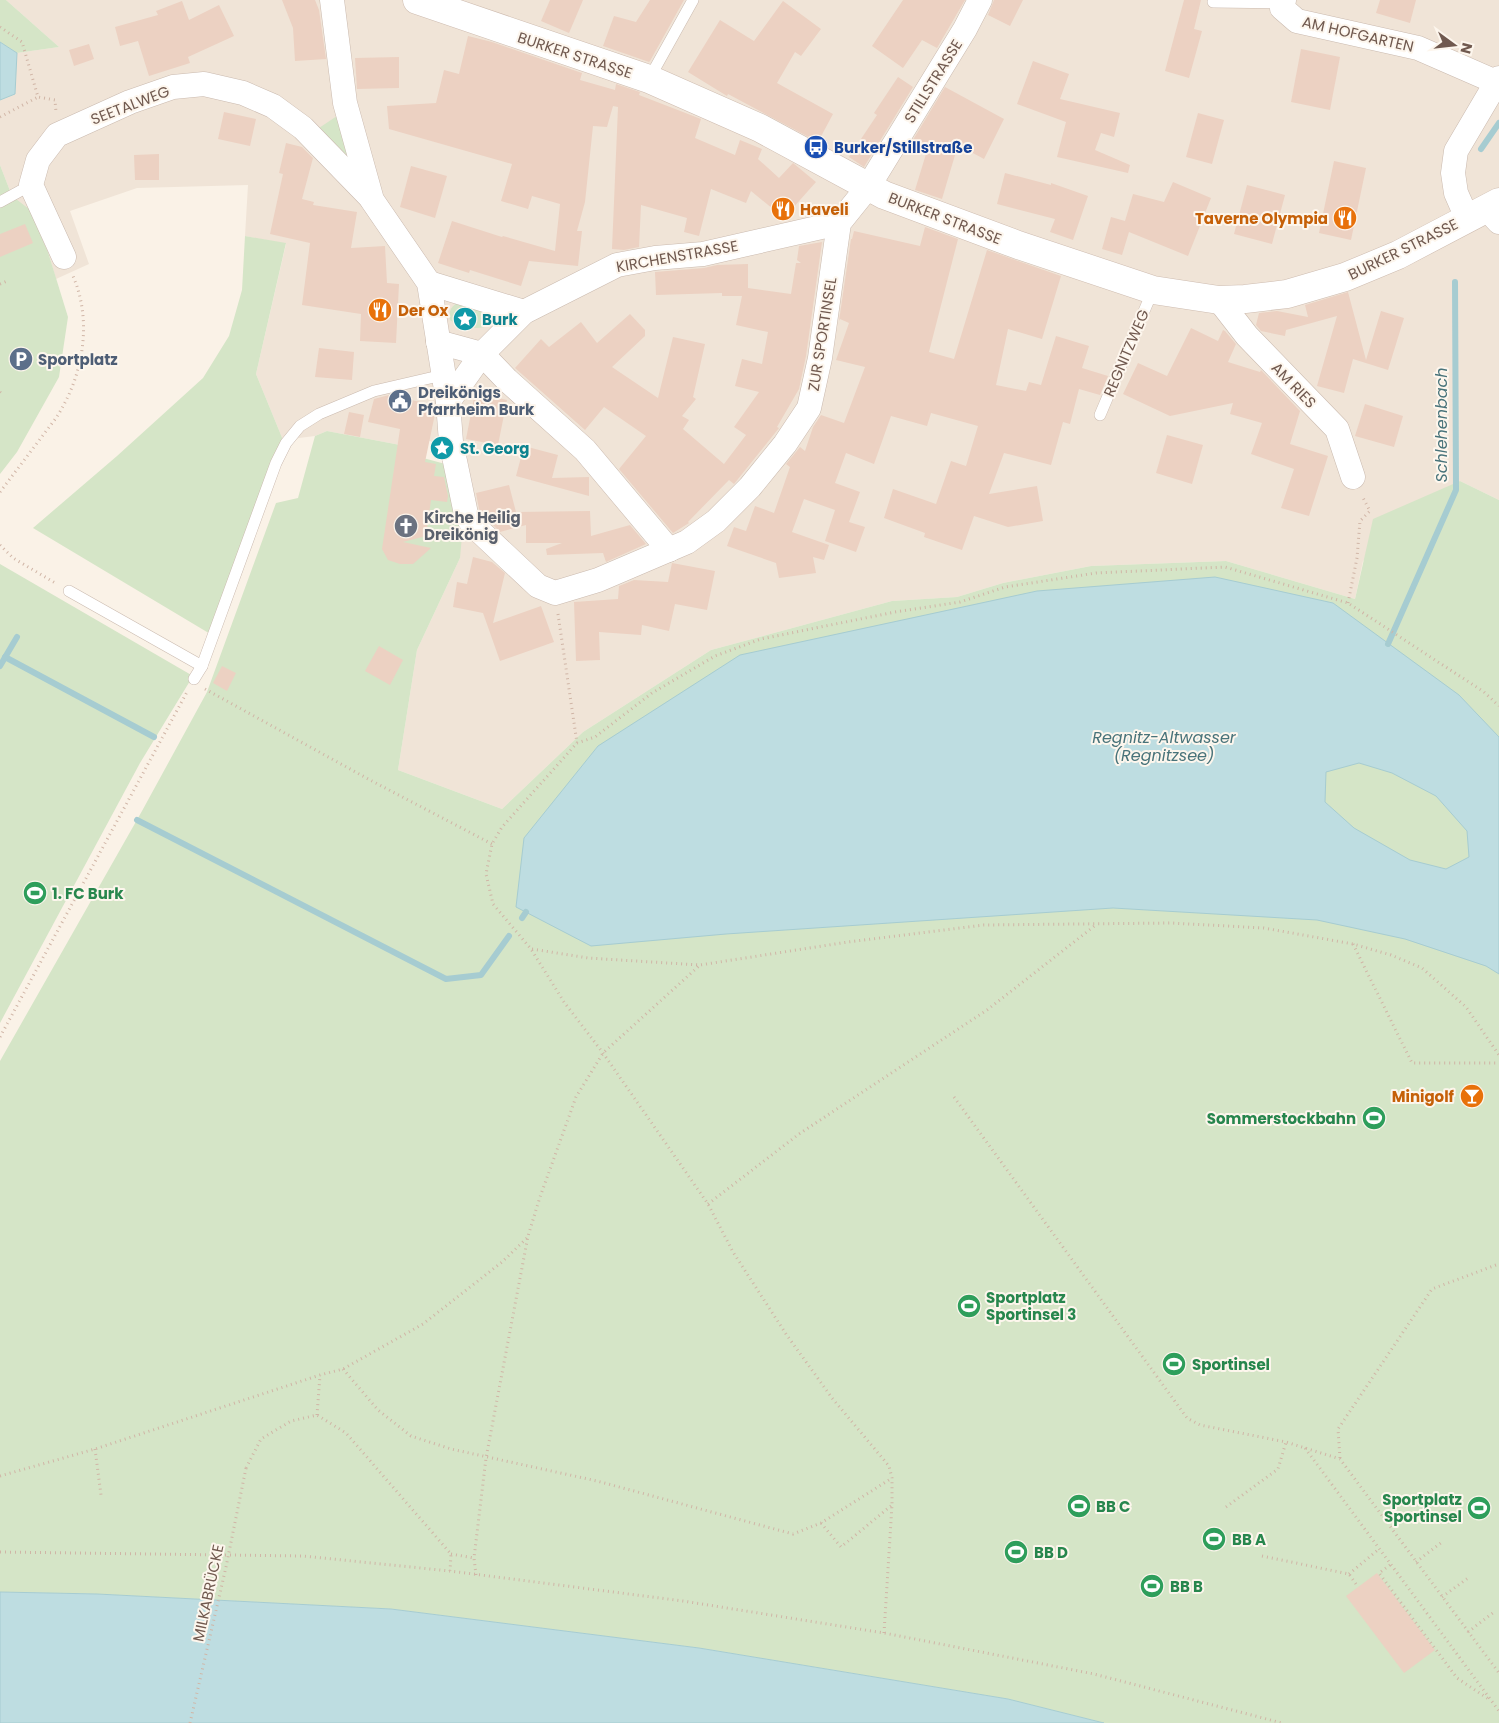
<svg xmlns="http://www.w3.org/2000/svg" width="1499" height="1723" viewBox="0 0 1499 1723" font-family="Poppins,sans-serif">
<style>
.residential{fill:#f0e4d7}
.green{fill:#d5e5c7}
.water{fill:#bedde1;stroke:#a6ccd1;fill-rule:evenodd}
.lines{fill:none;stroke-linecap:round;stroke-linejoin:round}
.stream{stroke:#a6ccd1;stroke-width:6}
.building{fill:#ecd1c2}
.lane-casing{stroke:#cabaaf;stroke-width:12}
.street-casing{stroke:#cabaaf;stroke-width:25}
.secondary-casing{stroke:#cebcb0;stroke-width:29}
.path{stroke:#d0b5a6;stroke-width:3;stroke-dasharray:1 4;stroke-linecap:butt}
.lane{stroke:#fff;stroke-width:11}
.street{stroke:#fff;stroke-width:24}
.secondary{stroke:#fff;stroke-width:28}
.path-bridge{stroke:#d0b5a6;stroke-width:3;stroke-dasharray:1 4;stroke-linecap:butt}
.labels{text-anchor:middle;dominant-baseline:central;stroke-width:4;stroke-linejoin:round;paint-order:stroke}
.street-label{font-size:15px;fill:#70594f;stroke:#fdf6ed}
.transit-label{font-size:15px;font-weight:bold;fill:#164399;stroke:#fdf6ed;text-anchor:start}
.food-label{font-size:15px;font-weight:bold;fill:#c56008;stroke:#fdf6ed;text-anchor:start}
.culture-label{font-size:15px;font-weight:bold;fill:#0d838f;stroke:#fdf6ed;text-anchor:start}
.service-label{font-size:15px;font-weight:bold;fill:#4e5e75;stroke:#fdf6ed;text-anchor:start}
.worship-label{font-size:15px;font-weight:bold;fill:#5b616d;stroke:#fdf6ed;text-anchor:start}
.leisure-label{font-size:15px;font-weight:bold;fill:#27864d;stroke:#fdf6ed;text-anchor:start}
.water-label{font-size:16px;font-style:italic;fill:#48737a;stroke:#fdf6ed}
</style>
<rect width="100%" height="100%" fill="#faf2e7"/>
<path class="residential" d="M6,0H1499V500L1460,481L1363,561L1355,599L1226,561L1091,566L1003,583L957,597L892,601L711,650L583,732L502,809L398,770L417,650L460,558L447,444L430,441L400,445L327,431L315,436L283,440L256,374L286,244L245,236L248,185L137,188L70,211L89,264L56,279L48,252L12,196L0,165V100L15,94L17,53L59,47Z"/>
<g class="green">
<path d="M0,0H6L59,47L17,53L0,42Z"/>
<path d="M343,112L361,178L316,130Z"/>
<path d="M0,165L12,196L29,209L48,252L68,317L59,377L17,452L0,474Z"/>
<path d="M245,236L286,243L256,374L283,440L212,635L33,528L117,456L203,378L229,336L242,290Z"/>
<path d="M457,303L491,313L490,325C478,331 460,327 450,320C449,311 450,308 457,303Z"/>
<path d="M327,431L400,445L401,452L449,465L462,536L460,558L417,650L398,770L502,809L583,732L711,650L892,601L957,597L1003,583L1091,566L1226,561L1355,599L1373,519L1460,481L1499,500V1723H1104L1008,1699L699,1648L391,1609L97,1594L0,1592V1061L142,811L207,692L276,503L298,498L315,436Z"/>
<path d="M0,564L193,676L140,763L0,1023Z"/>
</g>
<g class="water">
<path d="M0,42L17,53L15,94L0,100Z"/>
<path d="M1215,577L1333,603L1459,695L1499,737V974L1486,966L1405,939L1317,920L1113,908L726,934L591,946L516,907L524,838L598,746L740,655L1037,591ZM1359,763L1392,773L1436,796L1467,831L1469,857L1446,869L1410,860L1354,828L1325,802L1326,772Z"/>
<path d="M0,1592L97,1594L391,1609L699,1648L1008,1699L1104,1723H0Z"/>
</g>
<g class="lines">
<g class="stream">
<path d="M1481,149L1499,123"/>
<path d="M1388,644L1456,490L1455,282"/>
<path d="M5,657L154,737"/>
<path d="M0,666L17,637"/>
<path d="M137,820L446,979L481,975L509,936"/>
<path d="M522,918L526,912"/>
</g>
</g>
<g class="building">
<path d="M282,0H315L319,10L326,59L295,61L293,28Z"/>
<path d="M550,0H583L569,33L541,21Z"/>
<path d="M650,0H684L650,61L649,62L603,46L614,16L636,22Z"/>
<path d="M903,0H965L937,48L922,40L903,68L872,46Z"/>
<path d="M994,0H1023L1010,26L988,15Z"/>
<path d="M1184,0H1201L1194,29L1202,31L1189,78L1165,71Z"/>
<path d="M1380,0H1416L1410,23L1376,13Z"/>
<path d="M182,1L189,20L219,5L234,36L188,57L190,63L149,76L138,41L120,46L115,27L158,15L156,11Z"/>
<path d="M783,1L821,29L801,56L795,52L777,83L833,114L818,142L728,94L727,96L688,72L720,20L754,41Z"/>
<path d="M468,36L492,42L582,73L580,80L615,90L616,84L640,92L639,95L701,119L695,138L735,155L740,140L762,149L758,159L779,178L793,163L816,182L784,218L751,191L746,203L711,189L699,236L684,232L687,218L641,205L639,247L624,250L612,249L618,107L613,106L607,127L593,126L585,202L577,231H582L578,266L529,261L521,286L470,270L469,273L438,263L452,221L502,237L503,236L555,251L560,204L532,196L528,209L501,201L512,164L389,129L387,106L436,103L444,70L459,74Z"/>
<path d="M89,44L94,59L74,66L69,50Z"/>
<path d="M1301,49L1340,57L1330,110L1291,102Z"/>
<path d="M399,57V88L357,89L355,58Z"/>
<path d="M1033,61L1069,74L1060,99L1120,113L1114,137L1101,133L1095,150L1130,165L1128,173L1057,157L1066,122L1017,104Z"/>
<path d="M898,77L913,87L864,167L849,157L877,115L874,113Z"/>
<path d="M945,87L1004,119L984,159L958,145L942,199L915,190L926,154L911,143Z"/>
<path d="M224,112L256,119L250,146L218,139Z"/>
<path d="M1198,113L1224,120L1212,164L1186,157Z"/>
<path d="M286,143L302,147L313,158L302,199L314,202L313,205L357,212L351,248L385,246L387,283L399,284L396,343L360,341L361,314L302,305L310,243L270,234L283,174L279,173Z"/>
<path d="M159,154V180H135L134,155Z"/>
<path d="M1334,161L1366,168L1351,240L1319,233Z"/>
<path d="M411,166L447,176L435,218L400,207Z"/>
<path d="M1005,173L1051,185V183L1088,196L1073,240L1050,232L1055,219L997,204Z"/>
<path d="M1173,182L1211,198L1188,256L1129,232L1122,255L1102,249L1111,217L1125,221L1133,194L1164,202Z"/>
<path d="M1247,185L1285,195L1272,244L1234,234Z"/>
<path d="M25,224L33,243L0,257V234Z"/>
<path d="M925,227L958,239L929,352L954,359L987,250L1061,276L1042,339L1008,329L996,385L1026,391L1029,382L1041,385L1056,336L1089,346L1082,368L1108,376L1100,395L1079,389L1070,424L1063,422L1051,465L1004,453L989,494L1037,486L1043,521L1008,527L974,516L962,550L924,537L925,533L884,518L893,489L936,504L951,461L966,466L978,426L931,413L927,426L891,416L874,464L846,453L835,483L860,492L849,522L865,527L856,552L825,541L835,510L804,499L792,532L829,545L824,560L813,557L816,573L779,578L776,563L727,546L734,527L746,531L755,506L774,513L790,467L786,464L800,447L805,451L813,427L821,415L844,423L865,367L836,360L849,323L840,319L839,321L851,239H852L854,231L920,246Z"/>
<path d="M822,242L806,356L799,389L777,427L779,428L734,484L729,480L688,522L689,523L673,533L619,469L646,436L604,407L585,430L515,368L541,339L549,347L581,322L597,343L630,314L645,330V336L612,367L658,398L673,337L705,344L693,397L696,399L682,416L689,420L683,429L724,464L746,435L734,427L759,392L735,386L742,359L762,364L768,332L736,325L742,296H722V293L656,295L655,272L704,268L717,265L748,264V288L791,294L796,263H801L797,260L799,246Z"/>
<path d="M1348,292L1366,360L1381,311L1404,318L1388,370L1353,359L1344,393L1317,386L1337,316L1286,330L1285,336L1261,331L1256,325L1259,313L1277,311L1308,317L1305,305Z"/>
<path d="M1191,328L1218,341L1223,330L1225,331L1236,344L1228,362L1260,372L1261,370L1300,411L1290,444L1328,456L1309,516L1281,508L1294,469L1251,454L1262,423L1230,414L1233,403L1170,416L1123,394L1138,363L1167,376Z"/>
<path d="M319,348L354,352L352,380L315,377Z"/>
<path d="M475,393L507,400L498,445L466,439Z"/>
<path d="M389,395L434,405L435,414L425,462L436,464L434,476L444,477L448,496L447,502L431,500L426,536L403,542L431,548L413,564H400L388,560L382,549L400,429L368,422L374,399Z"/>
<path d="M1365,404L1403,416L1394,447L1355,436Z"/>
<path d="M349,412L364,415L360,437L344,434Z"/>
<path d="M1167,435L1203,445L1192,484L1156,473Z"/>
<path d="M524,446L558,455L552,478L589,477V496L516,476Z"/>
<path d="M509,485L516,512L590,511L591,536L630,525L646,544L606,562L603,553L547,555L546,549L562,543H526V525L500,532L492,524L491,520L489,521L483,515L479,509L476,493Z"/>
<path d="M473,557L492,562L505,573L493,623L541,606L554,642L500,661L483,613L453,607L457,582L467,584Z"/>
<path d="M672,563L715,571L707,610L675,604L669,631L642,625L641,635L599,632L600,660L576,661L574,602L618,599L619,586L634,580L668,582Z"/>
<path d="M379,646L403,660L390,685L365,671Z"/>
<path d="M222,666L236,673L227,691L213,683Z"/>
<path d="M1377,1573L1435,1650L1404,1673L1346,1596Z"/>
</g>
<g class="lines">
<g class="lane-casing">
<g id="lane">
<path d="M1213,2L1283,3"/>
<path d="M649,79L693,0"/>
<path d="M0,202L31,185"/>
<path d="M1100,415L1153,290"/>
<path d="M69,591L202,666"/>
<path d="M194,679L202,666L276,463L286,443L300,426L319,414L374,391L443,375"/>
</g>
</g>
<g class="street-casing">
<g id="street">
<path d="M332,0L345,103L372,200L429,283L448,402L451,442L466,514L472,524L538,586L555,593L598,580L687,542L716,521L750,487L785,444L809,408L820,358L839,223L868,187L965,29L980,0"/>
<path d="M1284,0L1282,8L1297,21L1418,48L1496,82"/>
<path d="M1486,208L1499,222"/>
<path d="M1467,218L1456,193L1453,173L1456,151L1499,78"/>
<path d="M64,257L31,185L38,160L57,135L130,102L173,87L204,84L243,93L273,106L303,128L370,197"/>
<path d="M429,283L524,312"/>
<path d="M1219,300L1247,336L1337,429L1353,477"/>
<path d="M438,342L482,354L507,380L585,450L669,550"/>
<path d="M448,402L482,354L524,312L617,265L655,258L703,254L839,223"/>
</g>
</g>
<g class="secondary-casing">
<path id="secondary" d="M417,0L649,79L760,128L884,195L1018,245L1153,290L1219,300L1245,299L1287,294L1345,277L1398,255L1499,202"/>
</g>
<g class="path">
<path d="M0,27L22,42L38,97L55,100L56,112"/>
<path d="M0,117L38,97"/>
<path d="M0,284L7,281"/>
<path d="M0,392L1,393"/>
<path d="M0,492L56,418C83,377 93,322 73,276"/>
<path d="M0,545L13,558L57,584"/>
<path d="M1348,603L1357,558L1360,521L1370,511L1362,496"/>
<path d="M558,614L577,743"/>
<path d="M205,689L370,780L492,844"/>
<path d="M1353,944L1412,1063H1499"/>
<path d="M532,949L588,958L700,965L848,942L984,925L1171,923L1264,928L1353,944L1391,955L1422,968L1466,1007L1499,1055"/>
<path d="M0,1037L187,692"/>
<path d="M954,1097L1187,1418L1200,1425L1286,1442L1340,1459L1499,1673"/>
<path d="M708,1204L799,1134L987,1010L1097,924"/>
<path d="M343,1369L378,1410L411,1436L451,1449L597,1481L793,1534L821,1523L892,1478"/>
<path d="M317,1415L320,1375"/>
<path d="M1305,1448L1499,1711"/>
<path d="M95,1449L101,1495"/>
<path d="M1340,1458L1338,1429L1432,1289L1496,1265H1499"/>
<path d="M246,1468L261,1439L291,1421L317,1415L346,1433L451,1554L450,1571"/>
<path d="M0,1476L95,1449L320,1375L343,1369L423,1324L502,1262L528,1237"/>
<path d="M1226,1507L1278,1469L1286,1442"/>
<path d="M821,1523L841,1547L892,1505"/>
<path d="M0,1552L303,1556L450,1571L683,1601L884,1633L1094,1674L1282,1723"/>
<path d="M451,1554L474,1558"/>
<path d="M1262,1556L1349,1574L1358,1587"/>
<path d="M1416,1562L1442,1542"/>
<path d="M1390,1565L1379,1573L1457,1678L1490,1700"/>
<path d="M1349,1574L1379,1549"/>
<path d="M476,1575L474,1558L486,1458L528,1236L540,1197L576,1097L603,1053L699,966"/>
<path d="M1442,1597L1468,1578"/>
<path d="M1468,1632L1494,1612"/>
<path d="M884,1633L892,1505V1478L889,1466L832,1398L786,1334L733,1252L708,1204L603,1053L564,1002L531,949L493,904L486,874L492,844L502,827L577,743L595,737L652,693L715,656L761,639L895,612L960,602L1005,587L1096,573L1225,567L1348,603L1484,692L1499,706"/>
</g>
<use href="#lane" class="lane"/>
<use href="#street" class="street"/>
<use href="#secondary" class="secondary"/>
<path class="path-bridge" d="M190,1723L226,1567L246,1468"/>
</g>
<defs>
<g id="bus-disc" transform="scale(1.25)"><circle r="9.5" fill="#1a4fb4" stroke="#fdf6ed"/><path d="M-5-6H5V4H4V6H2V4H-2V6H-4V4H-5ZM-3.5-4V0h7V-4ZM-3.5 1.2v1.5H-2V1.2ZM2 1.2v1.5H3.5V1.2Z" fill="#fff"/></g>
<g id="restaurant-disc" transform="scale(1.25)"><circle r="9.5" fill="#e8710a" stroke="#fdf6ed"/><path d="M-5-6h1v4h1v-4h1v4h1v-4h1v5L-1.5 .5V6h-2V.5L-5-1ZM5-6V6H3V1.5H1.5Q1.5-4 5-6Z" fill="#fff"/></g>
<g id="sight-disc" transform="scale(1.25)"><circle r="9.5" fill="#0f9aa8" stroke="#fdf6ed"/><path d="M0-6L1.8-2.2L6-1.7L2.9 1.2L3.7 5.4L0 3.3L-3.7 5.4L-2.9 1.2L-6-1.7L-1.8-2.2Z" fill="#fff"/></g>
<g id="parking-disc" transform="scale(1.25)"><circle r="9.5" fill="#5c6f8a" stroke="#fdf6ed"/><path d="M-3.5-5.5H1a3.5 3.5 0 0 1 0 7H-1V5.5H-3.5ZM-1-3.4V-.6H.8a1.4 1.4 0 0 0 0-2.8Z" fill="#fff"/></g>
<g id="civic-disc" transform="scale(1.25)"><circle r="9.5" fill="#5c6f8a" stroke="#fdf6ed"/><path d="M-.6-6.5H3V-4.5H.6V-3L4-1V1h2V6H-6V1h2V-1L-.6-3ZM-1.2 2.5V6h2.4V2.5Z" fill="#fff"/></g>
<g id="church-disc" transform="scale(1.25)"><circle r="9.5" fill="#6b7280" stroke="#fdf6ed"/><path d="M-1.2-6h2.4v3.5h3.3v2.4h-3.3V6h-2.4V-.1h-3.3v-2.4h3.3Z" fill="#fff"/></g>
<g id="stadium-disc" transform="scale(1.25)"><circle r="9.5" fill="#2e9e5b" stroke="#fdf6ed"/><path d="M0-5a6.5 5 0 1 0 0 10a6.5 5 0 1 0 0-10ZM-3.5-1.8h7v3.6h-7Z" fill="#fff"/></g>
<g id="bar-disc" transform="scale(1.25)"><circle r="9.5" fill="#e8710a" stroke="#fdf6ed"/><path d="M-6-5H6L.8 .8V4.5H3.5V6h-7V4.5H-.8V.8Z" fill="#fff"/></g>
</defs>
<g fill-rule="evenodd">
<use href="#bus-disc" x="816" y="147"/>
<use href="#restaurant-disc" x="783" y="209"/>
<use href="#restaurant-disc" x="1345" y="218"/>
<use href="#restaurant-disc" x="380" y="310"/>
<use href="#sight-disc" x="465" y="319"/>
<use href="#parking-disc" x="21" y="359"/>
<use href="#civic-disc" x="400" y="401"/>
<use href="#sight-disc" x="442" y="448"/>
<use href="#church-disc" x="406" y="526"/>
<use href="#stadium-disc" x="35" y="893"/>
<use href="#bar-disc" x="1472" y="1096"/>
<use href="#stadium-disc" x="1374" y="1118"/>
<use href="#stadium-disc" x="969" y="1306"/>
<use href="#stadium-disc" x="1174" y="1364"/>
<use href="#stadium-disc" x="1079" y="1506"/>
<use href="#stadium-disc" x="1479" y="1508"/>
<use href="#stadium-disc" x="1214" y="1539"/>
<use href="#stadium-disc" x="1016" y="1552"/>
<use href="#stadium-disc" x="1152" y="1586"/>
</g>
<g class="labels">
<g class="street-label">
<text transform="translate(1358 34) rotate(13)">AM HOFGARTEN</text>
<text transform="translate(575 55) rotate(18)">BURKER STRASSE</text>
<text transform="translate(933 81) rotate(-58)">STILLSTRASSE</text>
<text transform="translate(130 105) rotate(-21)">SEETALWEG</text>
<text transform="translate(945 218) rotate(21)">BURKER STRASSE</text>
<text transform="translate(1403 249) rotate(-26)">BURKER STRASSE</text>
<text transform="translate(677 256) rotate(-10)">KIRCHENSTRASSE</text>
<text transform="translate(822 334) rotate(-81)">ZUR SPORTINSEL</text>
<text transform="translate(1126 353) rotate(-67)">REGNITZWEG</text>
<text transform="translate(1294 385) rotate(46)">AM RIES</text>
<text transform="translate(208 1593) rotate(-78)">MILKABRÜCKE</text>
</g>
<g class="transit-label">
<text x="834" y="147">Burker/Stillstraße</text>
</g>
<g class="food-label">
<text x="800" y="209">Haveli</text>
<text x="1328" y="218" text-anchor="end">Taverne Olympia</text>
<text x="398" y="310">Der Ox</text>
<text x="1454" y="1096" text-anchor="end">Minigolf</text>
</g>
<g class="culture-label">
<text x="482" y="319">Burk</text>
<text x="460" y="448">St. Georg</text>
</g>
<g class="service-label">
<text x="38" y="359">Sportplatz</text>
<text x="418" y="392">Dreikönigs<tspan x="418" dy="17">Pfarrheim Burk</tspan></text>
</g>
<g class="worship-label">
<text x="424" y="517">Kirche Heilig<tspan x="424" dy="17">Dreikönig</tspan></text>
</g>
<g class="leisure-label">
<text x="52" y="893">1. FC Burk</text>
<text x="1356" y="1118" text-anchor="end">Sommerstockbahn</text>
<text x="986" y="1297">Sportplatz<tspan x="986" dy="17">Sportinsel 3</tspan></text>
<text x="1192" y="1364">Sportinsel</text>
<text x="1462" y="1499" text-anchor="end">Sportplatz<tspan x="1462" dy="17">Sportinsel</tspan></text>
<text x="1096" y="1506">BB C</text>
<text x="1232" y="1539">BB A</text>
<text x="1034" y="1552">BB D</text>
<text x="1170" y="1586">BB B</text>
</g>
<g class="water-label">
<text transform="translate(1441 425) rotate(-90)">Schlehenbach</text>
<text x="1164" y="737">Regnitz-Altwasser<tspan x="1164" dy="18">(Regnitzsee)</tspan></text>
</g>
</g>
<g transform="translate(1454 45) rotate(105)" stroke="#fdf6ed" stroke-width="4" paint-order="stroke">
<path d="M0-4L9 19L0 12L-9 19Z" fill="#70594f"/>
<text y="-8" font-size="14" font-weight="bold" text-anchor="middle" fill="#70594f">N</text>
</g>
</svg>
